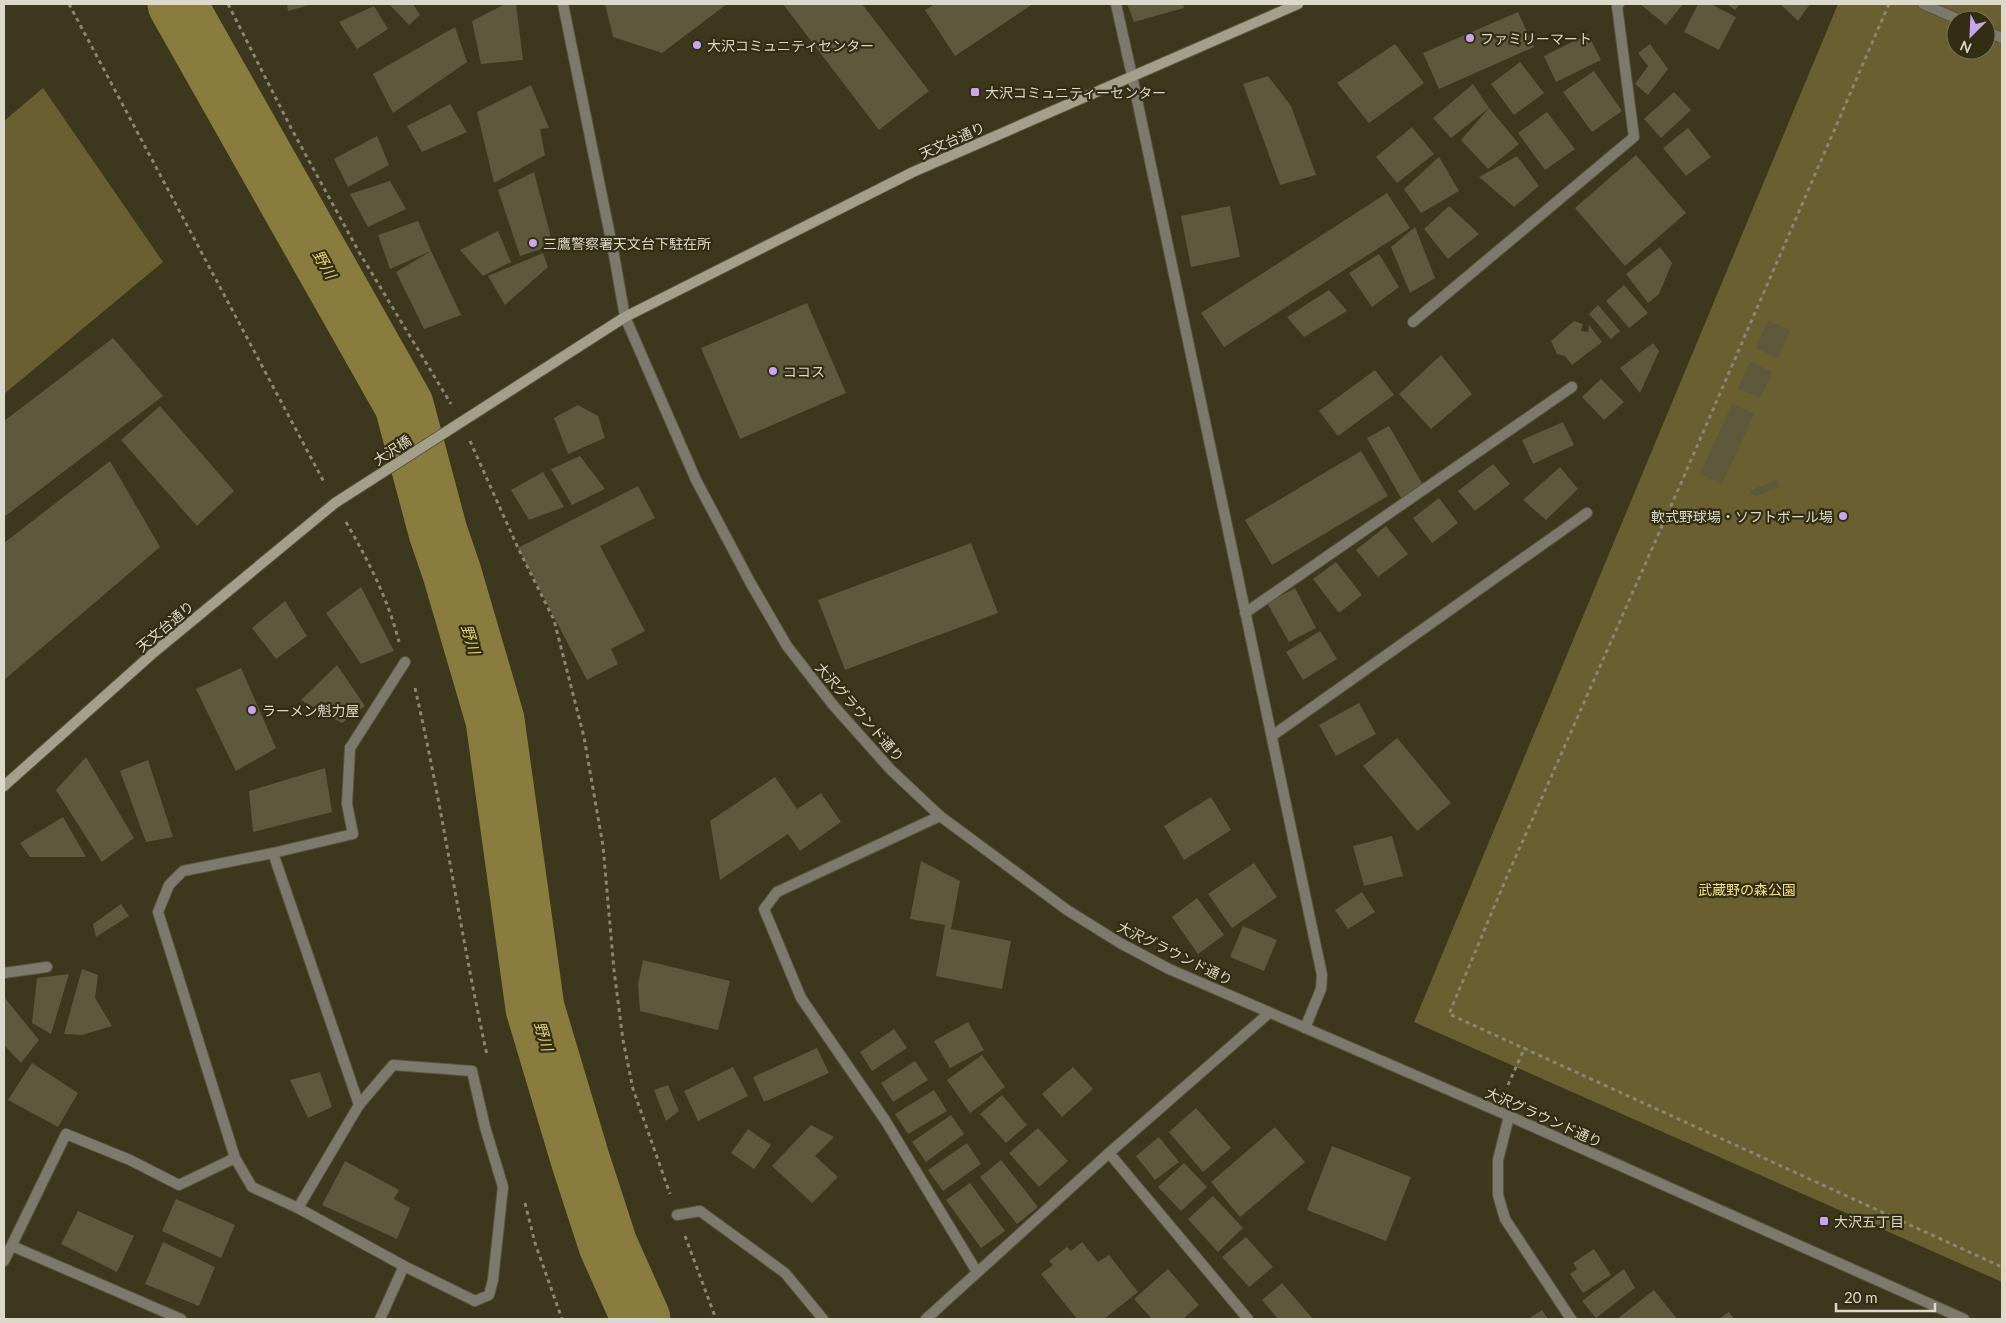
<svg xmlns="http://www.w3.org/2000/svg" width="2006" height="1323" viewBox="0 0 2006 1323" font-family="Lato,'Noto Sans JP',sans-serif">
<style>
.green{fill:#6a5f31;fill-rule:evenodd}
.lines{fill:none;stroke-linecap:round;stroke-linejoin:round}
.river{stroke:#8a7c3e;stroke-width:59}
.building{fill:#5e583c}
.service-casing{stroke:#5a543c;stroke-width:12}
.pedestrian-casing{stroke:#5a543c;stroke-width:12}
.minor-casing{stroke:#5a543c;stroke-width:12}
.tertiary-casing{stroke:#5a543c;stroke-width:12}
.secondary-casing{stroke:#5a543c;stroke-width:12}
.path{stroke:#8b8672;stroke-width:3;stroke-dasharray:4 4;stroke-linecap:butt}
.service{stroke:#7d7a6d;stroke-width:10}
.pedestrian{stroke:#7d7a6d;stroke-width:10}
.minor{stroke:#7d7a6d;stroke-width:10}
.tertiary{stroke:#7d7a6d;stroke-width:10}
.secondary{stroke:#a39f8b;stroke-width:10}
.poi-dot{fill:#c9a5ee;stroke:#332d13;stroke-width:2}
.labels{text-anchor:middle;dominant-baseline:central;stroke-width:4.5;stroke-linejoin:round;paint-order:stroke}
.poi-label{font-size:14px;fill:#ddd9ca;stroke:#332d13;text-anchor:start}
.street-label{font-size:14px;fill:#ddd9ca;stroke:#332d13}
.park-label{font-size:14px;fill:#f6e186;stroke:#332d13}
.water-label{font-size:15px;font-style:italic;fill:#e4cf74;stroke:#332d13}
</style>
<rect width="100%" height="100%" fill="#3d371d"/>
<g class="green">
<path d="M1838,4H2002V1282L1414,1022ZM1956,20H1986V50H1956Z"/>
<path d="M43,88L163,262L4,394V121Z"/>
</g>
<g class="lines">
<path class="river" d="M177,4L404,405L438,532L452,573L495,720L535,1008L581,1162L608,1245L641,1319"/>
</g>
<g class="building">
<path d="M287,4H313L288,11Z"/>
<path d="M389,4H413L420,15L409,25Z"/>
<path d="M505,4H516L523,60L481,64L472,21Z"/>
<path d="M605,4H727L662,53L613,37Z"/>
<path d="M783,4H862L929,91L879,130Z"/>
<path d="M935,4H1033L955,56L925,10Z"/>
<path d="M1127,4H1183L1184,8L1134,22Z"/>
<path d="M1640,4H1683L1666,25Z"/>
<path d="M1698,4H1711L1736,17L1719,50L1684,32Z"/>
<path d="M1727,4H1740L1735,10Z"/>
<path d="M1780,4H1810L1798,21Z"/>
<path d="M374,6L388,29L357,49L339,22Z"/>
<path d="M1518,12L1534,47L1439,89L1423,53Z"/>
<path d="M455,27L467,62L393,113L373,74Z"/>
<path d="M1588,34L1601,60L1556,82L1544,56Z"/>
<path d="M1395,44L1424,83L1369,123L1337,83Z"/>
<path d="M1650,44L1668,69L1648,95L1635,84L1648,66L1638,53Z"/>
<path d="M1520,62L1544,93L1514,115L1491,84Z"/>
<path d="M1594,71L1622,111L1592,132L1563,92Z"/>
<path d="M1268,76L1291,106L1316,175L1280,185L1243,84Z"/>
<path d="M1473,84L1489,108L1451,138L1433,118Z"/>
<path d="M531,85L549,128L540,129L545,155L494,183L477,112Z"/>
<path d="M1674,92L1691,110L1661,138L1644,119Z"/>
<path d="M450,104L467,132L422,152L407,126Z"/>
<path d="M1489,108L1519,144L1488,169L1461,140Z"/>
<path d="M1547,112L1575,149L1545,170L1518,133Z"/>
<path d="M1412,127L1434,154L1397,183L1376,157Z"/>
<path d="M1688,128L1711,157L1686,176L1663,148Z"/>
<path d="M377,136L389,165L348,187L334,159Z"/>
<path d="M1636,155L1686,213L1625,266L1575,208Z"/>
<path d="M1517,156L1539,186L1514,207L1479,177Z"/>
<path d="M1439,157L1459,191L1421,213L1404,189Z"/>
<path d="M534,172L553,245L520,256L498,190Z"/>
<path d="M390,181L406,209L368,227L350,194Z"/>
<path d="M1387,193L1410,228L1224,347L1201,313Z"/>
<path d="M1230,206L1240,257L1191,267L1181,216Z"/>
<path d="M1449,206L1479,234L1448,259L1424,229Z"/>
<path d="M418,221L431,251L390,269L378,235Z"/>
<path d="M1415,227L1435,278L1410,293L1391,247Z"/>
<path d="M498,231L511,262L483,276L460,250Z"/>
<path d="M1660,247L1672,263L1659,294L1648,303L1626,274Z"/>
<path d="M431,251L461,315L424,329L396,272Z"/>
<path d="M543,253L548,267L505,305L488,276Z"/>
<path d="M1379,254L1399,287L1372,307L1349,273Z"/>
<path d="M1624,285L1648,313L1629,328L1606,301Z"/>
<path d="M1329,290L1347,311L1304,337L1287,317Z"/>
<path d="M807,303L846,393L740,439L701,348Z"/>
<path d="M1598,305L1620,331L1611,339L1589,314Z"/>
<path d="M1574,321L1583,324L1581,331L1588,332L1589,325L1602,342L1572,365L1565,356L1557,354L1551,341Z"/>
<path d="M1768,321L1790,330L1778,358L1756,348Z"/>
<path d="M113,338L163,396L4,517V421Z"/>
<path d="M1653,343L1659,351L1640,393L1620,368Z"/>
<path d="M1441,355L1472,394L1431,429L1399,394Z"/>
<path d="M1750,362L1772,372L1760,398L1738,389Z"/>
<path d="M1375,370L1394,395L1338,436L1319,411Z"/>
<path d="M1601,379L1624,402L1604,420L1582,397Z"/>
<path d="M1732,404L1754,414L1722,484L1700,474Z"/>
<path d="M578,405L598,416L605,438L568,454L554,418Z"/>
<path d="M160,406L234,491L197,526L121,440Z"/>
<path d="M1563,422L1574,445L1533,464L1522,440Z"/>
<path d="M1389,426L1423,485L1401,498L1367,438Z"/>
<path d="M1361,451L1388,496L1272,565L1245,520Z"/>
<path d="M580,456L605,489L572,505L551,469Z"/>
<path d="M110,461L160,547L4,680V543Z"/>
<path d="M1493,464L1510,484L1475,511L1458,491Z"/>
<path d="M1560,467L1578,489L1546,520L1523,500Z"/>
<path d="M543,472L564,507L529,520L511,490Z"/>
<path d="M1777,480L1780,487L1755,496L1749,491Z"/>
<path d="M638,486L655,518L600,546L645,631L611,649L618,664L587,680L518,548Z"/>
<path d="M1439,498L1458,523L1432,543L1413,518Z"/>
<path d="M1386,526L1408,554L1378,577L1356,550Z"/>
<path d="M971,543L998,613L845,670L818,600Z"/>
<path d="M1336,562L1362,595L1339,613L1313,579Z"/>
<path d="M361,587L394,651L361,664L326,613Z"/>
<path d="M1295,588L1316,628L1289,642L1267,603Z"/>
<path d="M285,601L307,636L276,659L252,628Z"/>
<path d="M1320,631L1337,659L1303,680L1286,652Z"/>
<path d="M337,665L365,706L342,723L301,700Z"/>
<path d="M241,668L276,748L236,771L196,689Z"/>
<path d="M1359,703L1376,734L1336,756L1319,725Z"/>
<path d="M1397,738L1451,803L1417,831L1363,766Z"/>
<path d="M86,757L134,838L102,862L56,790Z"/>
<path d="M148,760L173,837L146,842L120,771Z"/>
<path d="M325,768L332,812L253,832L249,791Z"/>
<path d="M775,777L797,809L821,793L841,822L800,851L788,834L720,880L710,821Z"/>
<path d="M1211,797L1231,830L1184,860L1164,826Z"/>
<path d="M63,817L86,857H30L20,843Z"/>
<path d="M1392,836L1403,876L1364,886L1353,846Z"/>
<path d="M921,861L960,881L951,929L1011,941L1002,989L936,976L945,925L910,919Z"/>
<path d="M1254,863L1277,897L1232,928L1208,894Z"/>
<path d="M1362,892L1375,912L1348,929L1335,910Z"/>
<path d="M1197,898L1224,935L1198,954L1172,917Z"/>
<path d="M121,904L129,916L96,937L93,924Z"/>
<path d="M1243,926L1277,940L1264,971L1230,957Z"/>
<path d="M643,960L730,981L718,1030L640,1011L638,984Z"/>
<path d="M82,969L98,975L95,998L112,1026L82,1035L64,1034Z"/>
<path d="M69,974L51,1034L32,1023L37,978Z"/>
<path d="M4,997L39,1040L21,1063L4,1045Z"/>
<path d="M968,1022L984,1050L950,1068L934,1041Z"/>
<path d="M894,1029L907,1048L872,1071L860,1052Z"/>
<path d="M817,1048L829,1073L764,1102L753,1077Z"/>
<path d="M982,1055L1005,1087L970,1113L947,1080Z"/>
<path d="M915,1061L928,1080L893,1102L881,1083Z"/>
<path d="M32,1063L78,1093L58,1127L8,1100Z"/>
<path d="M733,1067L748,1096L698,1121L684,1091Z"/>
<path d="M1073,1067L1093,1089L1062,1117L1042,1094Z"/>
<path d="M320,1072L332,1107L308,1118L290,1080Z"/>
<path d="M668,1085L679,1111L666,1121L654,1090Z"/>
<path d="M934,1090L947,1111L908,1134L895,1114Z"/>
<path d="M1002,1095L1027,1125L1006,1143L980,1114Z"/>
<path d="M1196,1108L1231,1148L1203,1172L1169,1132Z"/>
<path d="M951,1115L964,1134L926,1162L912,1142Z"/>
<path d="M811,1125L834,1137L815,1156L838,1177L812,1203L772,1166Z"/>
<path d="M1275,1127L1305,1162L1240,1217L1211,1182Z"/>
<path d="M1038,1128L1068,1161L1039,1187L1009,1153Z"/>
<path d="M748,1129L771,1145L754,1169L731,1153Z"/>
<path d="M1159,1137L1179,1162L1155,1180L1136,1156Z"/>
<path d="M967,1143L981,1164L943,1191L928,1170Z"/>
<path d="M1332,1146L1411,1177L1386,1241L1307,1210Z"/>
<path d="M1001,1160L1038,1207L1017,1224L980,1177Z"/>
<path d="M345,1161L399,1190L394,1199L410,1208L397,1239L322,1205Z"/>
<path d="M1184,1163L1207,1187L1181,1211L1158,1187Z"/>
<path d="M970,1183L1005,1231L981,1248L946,1200Z"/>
<path d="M1213,1196L1243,1228L1218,1252L1188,1219Z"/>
<path d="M176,1199L235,1225L221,1258L162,1231Z"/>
<path d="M78,1211L134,1236L117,1272L61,1244Z"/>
<path d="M1246,1237L1273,1267L1249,1287L1222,1257Z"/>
<path d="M163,1242L215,1267L199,1306L145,1284Z"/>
<path d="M1082,1242L1098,1262L1109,1255L1138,1292L1104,1319H1077L1041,1274L1053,1265L1049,1261L1067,1247L1071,1251Z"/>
<path d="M1594,1249L1611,1275L1583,1293L1570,1274L1577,1269L1573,1263Z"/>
<path d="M1168,1269L1199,1305L1183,1319H1152L1134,1299Z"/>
<path d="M1624,1269L1635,1288L1596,1318L1582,1301Z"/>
<path d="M1282,1283L1313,1319H1278L1262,1300Z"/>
<path d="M1654,1290L1677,1319H1617Z"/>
<path d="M1542,1310L1548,1319H1528Z"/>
<path d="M1729,1312L1734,1319H1719Z"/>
</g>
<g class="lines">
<g class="service-casing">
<g id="service">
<path d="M1413,322L1634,137L1617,6L1619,4"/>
<path d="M1245,613L1572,387"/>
<path d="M350,748L405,662"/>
<path d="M940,816L777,892L764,909L801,998L885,1120L977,1272"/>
<path d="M1109,1153L1248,1319"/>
<path d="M677,1215L700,1211L785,1273L823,1319"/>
</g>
</g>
<g class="pedestrian-casing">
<g id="pedestrian">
<path d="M1923,4L1960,20"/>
<path d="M1986,31L2002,38"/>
</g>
</g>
<g class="minor-casing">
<g id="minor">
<path d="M1116,4L1132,76"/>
<path d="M1272,736L1587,513"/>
<path d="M350,748L347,804L353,834L273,853L183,871L169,885L158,912L235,1158L252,1187L298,1208L404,1266L475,1301L489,1295L493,1280L503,1187L485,1127L472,1071L393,1065L359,1105"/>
<path d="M273,853L359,1105L298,1208"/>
<path d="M4,973L47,967"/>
<path d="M1509,1116L1498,1160V1195L1505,1219L1571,1319"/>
<path d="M12,1246L181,1319"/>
<path d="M4,1261L66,1134L130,1160L179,1185L235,1158"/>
<path d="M380,1319L404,1266"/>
<path d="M926,1319L1109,1153L1269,1013"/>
</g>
</g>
<g class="tertiary-casing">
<g id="tertiary">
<path d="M563,4L614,255L625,317L696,480L750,582L787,646L833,705L891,770L940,816L1067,910L1120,943L1169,969L1509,1116L1964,1319"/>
<path d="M1132,76L1322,975L1321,989L1305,1028"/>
</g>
</g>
<g class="secondary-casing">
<path id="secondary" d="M4,786L152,654L335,503L625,317L913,172L1298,4"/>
</g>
<g class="path">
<path d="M69,4L325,484"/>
<path d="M228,4L291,128L359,252L451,404"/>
<path d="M1889,4L1678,490L1505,881L1449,1014L2002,1267"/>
<path d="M470,441L518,548L554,620L584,737L603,846L614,970L623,1040L633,1089L670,1194"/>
<path d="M346,522C368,560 388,599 399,642"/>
<path d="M415,688C443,809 460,933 487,1055"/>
<path d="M1508,1085L1525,1047"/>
<path d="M525,1203L535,1243L562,1319"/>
<path d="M685,1236L716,1319"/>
</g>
<use href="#service" class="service"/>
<use href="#pedestrian" class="pedestrian"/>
<use href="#minor" class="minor"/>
<use href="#tertiary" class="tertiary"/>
<use href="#secondary" class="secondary"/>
</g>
<g class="poi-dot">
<circle cx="1470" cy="38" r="5"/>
<circle cx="697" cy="45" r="5"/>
<rect x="970" y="87" width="10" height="10" rx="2.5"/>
<circle cx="533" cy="243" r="5"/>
<circle cx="773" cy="371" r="5"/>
<circle cx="1843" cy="516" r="5"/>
<circle cx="252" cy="710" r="5"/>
<rect x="1819" y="1216" width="10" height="10" rx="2.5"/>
</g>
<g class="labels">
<g class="poi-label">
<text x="1480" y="38">ファミリーマート</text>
<text x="707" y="45">大沢コミュニティセンター</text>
<text x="985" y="92">大沢コミュニティーセンター</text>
<text x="543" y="243">三鷹警察署天文台下駐在所</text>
<text x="783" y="371">ココス</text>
<text x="1833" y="516" text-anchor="end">軟式野球場・ソフトボール場</text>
<text x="262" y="710">ラーメン魁力屋</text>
<text x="1834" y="1221">大沢五丁目</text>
</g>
<g class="street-label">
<text transform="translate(952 140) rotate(-24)">天文台通り</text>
<text transform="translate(392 450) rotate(-33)">大沢橋</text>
<text transform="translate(165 626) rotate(-40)">天文台通り</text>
<text transform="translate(860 712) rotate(49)">大沢グラウンド通り</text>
<text transform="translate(1175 953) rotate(26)">大沢グラウンド通り</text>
<text transform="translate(1544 1117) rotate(24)">大沢グラウンド通り</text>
</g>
<g class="park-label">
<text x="1747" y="889">武蔵野の森公園</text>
</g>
<g class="water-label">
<text transform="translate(325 264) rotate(60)">野川</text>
<text transform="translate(471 639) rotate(73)">野川</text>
<text transform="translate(544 1036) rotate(73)">野川</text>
</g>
</g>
<rect width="2006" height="1323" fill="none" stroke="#ddd9ca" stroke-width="10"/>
<g transform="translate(1971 35) rotate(204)"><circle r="24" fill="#332d13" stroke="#77725c"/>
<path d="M0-4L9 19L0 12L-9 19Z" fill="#c9a5ee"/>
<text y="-8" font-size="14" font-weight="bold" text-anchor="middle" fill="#ddd9ca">N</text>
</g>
<path d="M1836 1303v8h99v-8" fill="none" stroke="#ddd9ca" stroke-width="2.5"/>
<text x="1844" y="1303" font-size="15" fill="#ddd9ca" stroke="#332d13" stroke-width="4" paint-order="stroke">20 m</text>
</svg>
